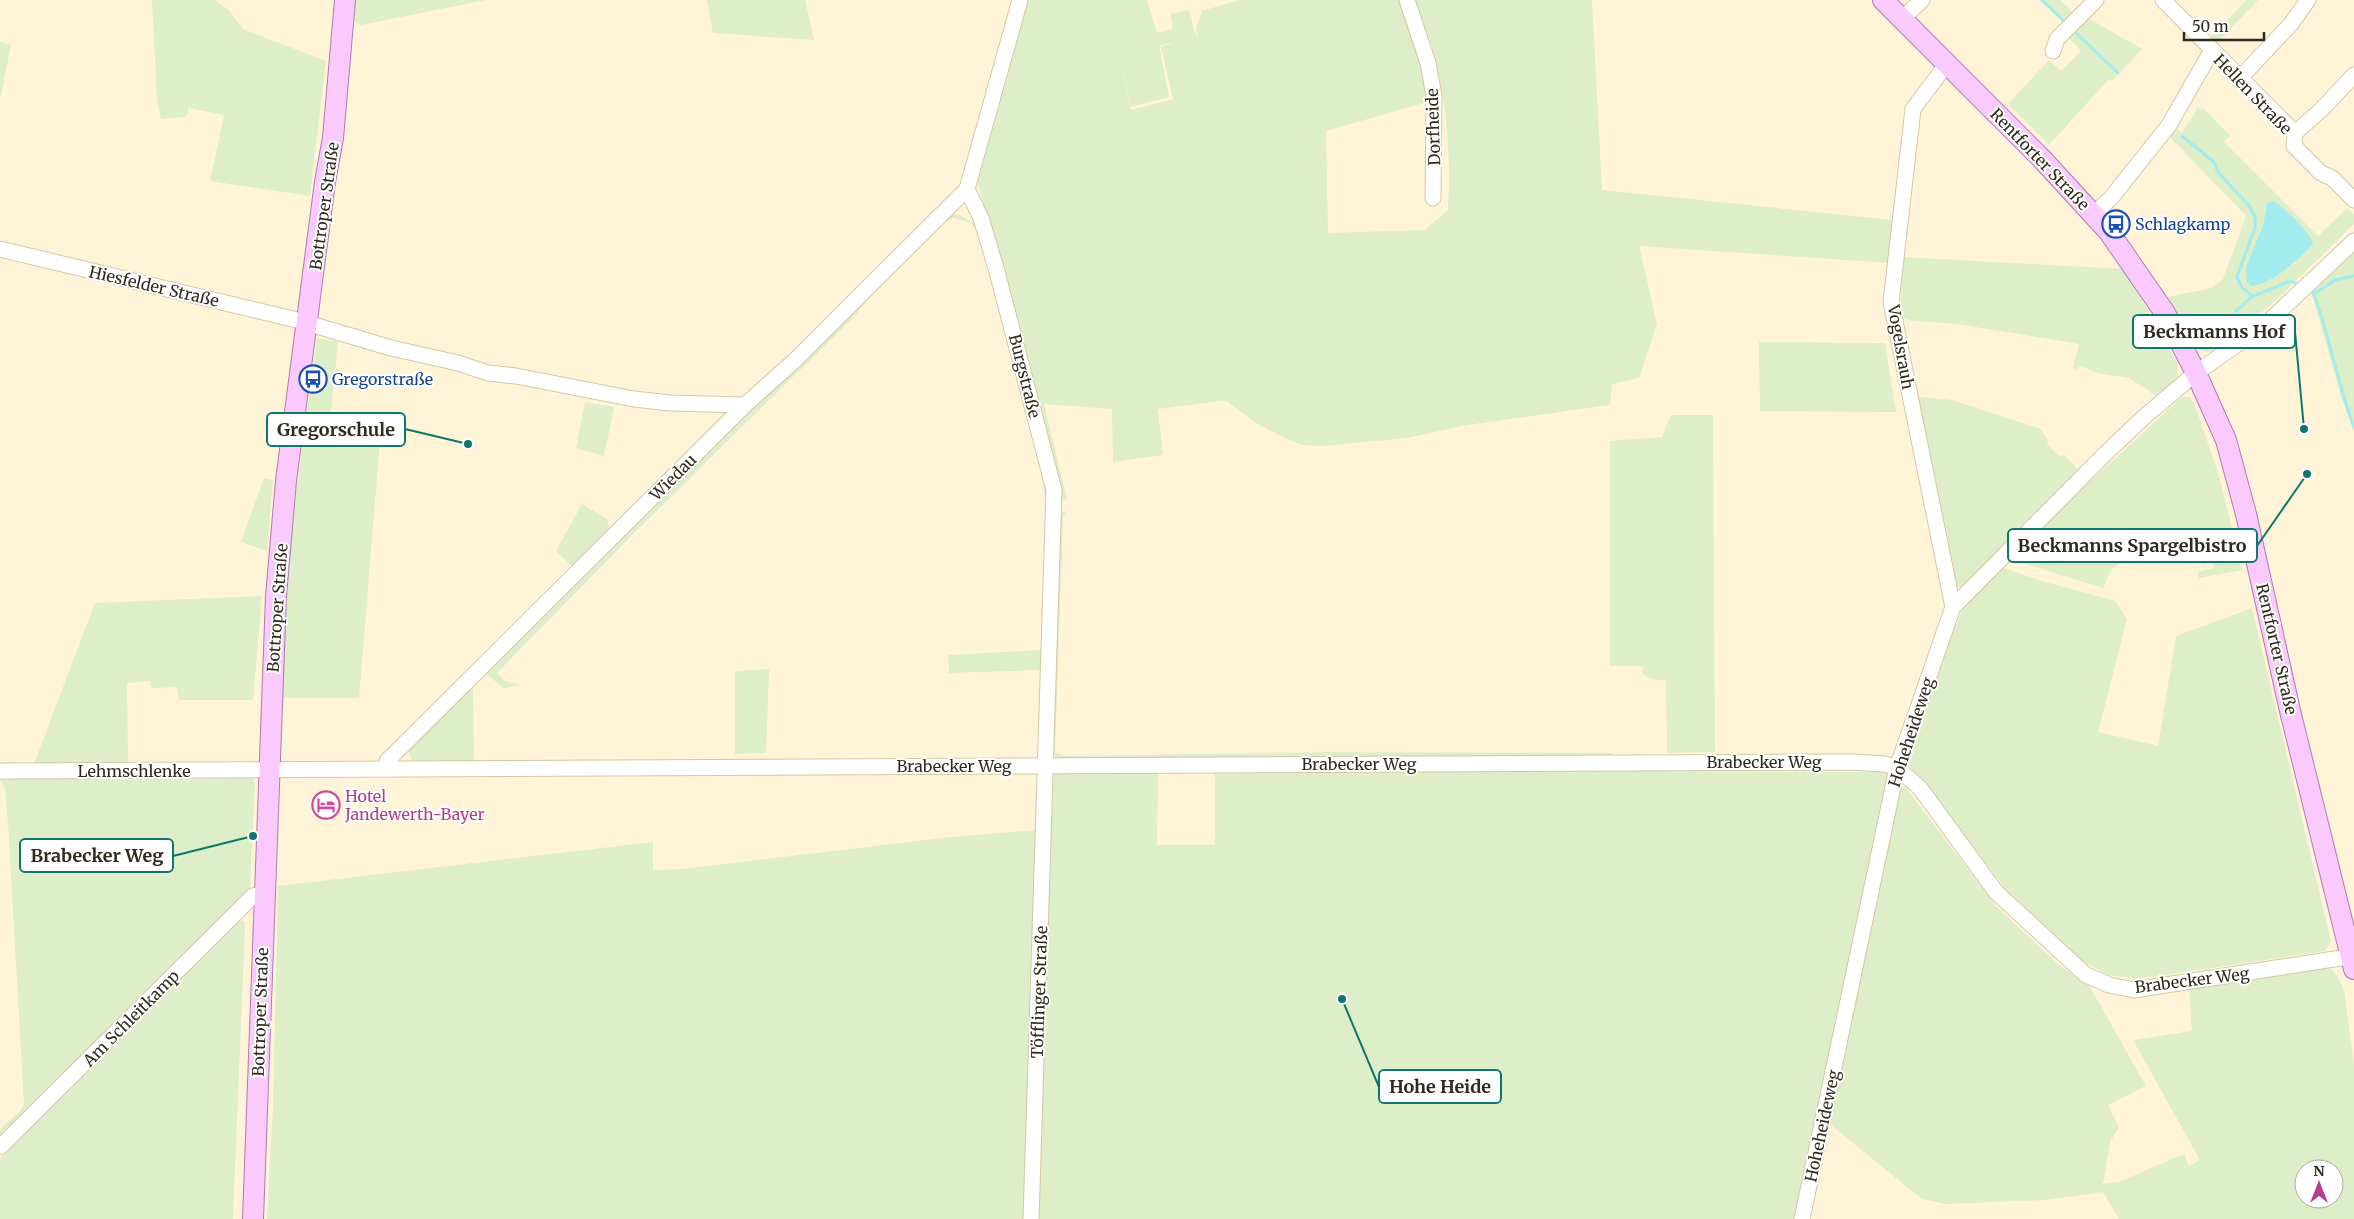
<svg xmlns="http://www.w3.org/2000/svg" width="2354" height="1219" viewBox="0 0 2354 1219" font-family="Merriweather,serif">
<style>
.green{fill:#ddeec8;fill-rule:evenodd}
.water{fill:#a2ecef}
.lines{fill:none;stroke-linecap:round;stroke-linejoin:round}
.stream{stroke:#a2ecef;stroke-width:3}
.minor-casing{stroke:#d4c7a4;stroke-width:17}
.major-casing{stroke:#b07baf;stroke-width:22}
.minor{stroke:#fff;stroke-width:15}
.major{stroke:#facafe;stroke-width:20}
.labels{text-anchor:middle;dominant-baseline:central;stroke-width:4;stroke-linejoin:round;paint-order:stroke}
.street-label{font-size:16px;fill:#2f2a1c;stroke:#fff}
.transit-label{font-size:16px;fill:#164399;stroke:#fff;text-anchor:start}
.hotel-label{font-size:16px;fill:#b23c85;stroke:#fff;text-anchor:start}
.leader{fill:none;stroke:#0f766e;stroke-width:2}
.callout-dot{fill:#0f766e;stroke:#fff;stroke-width:2}
.callout{fill:#fff;stroke:#0f766e;stroke-width:2}
.callout-label{font-size:18px;text-anchor:middle;font-weight:bold;fill:#2f2a1c}
</style>
<rect width="100%" height="100%" fill="#fff4d7"/>
<g class="green">
<path d="M152,0H214L229,10L243,29L326,61L310,196L210,181L224,115L189,108L186,117L161,119L157,99Z"/>
<path d="M354,0H486L361,25L357,24L354,20Z"/>
<path d="M707,0H805L814,40L713,33Z"/>
<path d="M1024,0H1147L1157,33L1173,29L1170,14L1189,10L1196,36H1198L1196,27L1202,11L1239,0H1402L1427,81V102L1326,131L1328,233L1425,230L1448,210C1451,158 1447,104 1434,54C1429,36 1421,18 1414,0H1592L1602,190L1893,220L1889,263L1639,246L1657,324L1639,378L1612,384L1610,405L1467,425L1407,438L1322,446L1302,445L1283,437L1259,425L1228,402L1221,401L1158,409L1163,455L1113,462L1112,409L1044,404L1067,499L1062,500L978,185L977,178ZM1113,19L1131,107L1169,97L1159,46L1179,41L1161,47L1173,99L1131,110Z"/>
<path d="M2039,0H2060L2076,15L2066,25Z"/>
<path d="M2247,0H2258L2216,44L2210,38Z"/>
<path d="M2088,18L2142,49L2112,81L2109,79L2049,145L2008,104L2049,60L2061,71L2081,51L2069,38Z"/>
<path d="M0,42L11,45L0,100Z"/>
<path d="M2198,107L2201,110L2203,108L2230,136L2224,142L2318,236L2347,208L2354,214V224L2280,297L2214,351L2206,352L2198,348L2168,297L2211,288L2223,279L2246,216L2168,135L2175,126L2182,133ZM2266,208L2296,263L2256,286L2246,267L2263,225Z"/>
<path d="M947,215H959L978,225L1047,475L1040,712V670L949,673L948,655L1041,650L1046,506L1039,458L988,265L976,230L970,223L954,218L945,222L873,293L854,317L635,532L497,673L505,681L522,685L504,688L486,674L593,565Z"/>
<path d="M2354,251V432L2342,399L2311,291Z"/>
<path d="M1904,257L2122,269L2157,324L2178,365L2177,383L2160,398L2129,378L2097,373L2081,366L2076,369L2073,368L2079,344L1957,324L1913,321L1899,317Z"/>
<path d="M317,338L338,342L331,412L382,416L359,698H280L292,524Z"/>
<path d="M1759,342L1885,343L1896,412L1760,411Z"/>
<path d="M1914,396L1952,400L2041,429L2048,440L2047,444L2059,456L2064,455L2079,471L1962,587L1954,586Z"/>
<path d="M2182,397H2190L2196,408L2220,479L2242,570L2199,578L2198,572L2214,568L2212,562L2203,564L2185,530L2163,541L2151,538L2143,541L2136,555L2112,568L2103,588L2016,561L2009,556Z"/>
<path d="M585,402L614,407L604,456L576,448Z"/>
<path d="M1671,415H1713L1715,752L1667,753L1666,680C1657,681 1650,679 1643,674L1642,666H1610V441L1662,437Z"/>
<path d="M264,478L273,480L267,551L241,542Z"/>
<path d="M582,504L607,519L610,530L572,566L556,551Z"/>
<path d="M1063,512L1066,513L1063,517L1055,752L1064,756L1332,752L1612,753V759L1059,760L1052,752L1060,516Z"/>
<path d="M2002,567L2038,580L2115,601L2127,619L2098,732L2158,746L2176,636L2252,608L2331,941L2325,951L2138,979L2108,975L2076,957L2006,889L1914,772L1908,763L1907,752L1961,613L1973,594Z"/>
<path d="M262,596L253,700H179L177,687L151,688L150,681L127,683L128,762L34,764L95,603Z"/>
<path d="M769,669L766,753L735,754V671Z"/>
<path d="M473,685L474,761L413,762L408,751Z"/>
<path d="M1605,771L1890,772L1799,1219H267L273,1105L278,886L653,842V870L682,869L951,837L1037,830L1044,981L1054,772L1158,773L1157,845H1215V774Z"/>
<path d="M0,774L208,779L252,777L255,783L250,891L0,1140V1129L20,1111L24,1104L8,823L5,788L0,781Z"/>
<path d="M1900,787L1906,788L1996,906L2059,965L2090,987L2146,1086L2108,1105L2119,1127L2110,1142L2103,1184L2119,1182L2184,1154L2189,1166L2200,1160L2133,1040L2192,1031L2189,987L2330,967L2338,977L2344,990L2354,1064V1219H2119L2103,1192L2045,1200L1945,1204L1922,1199L1827,1122ZM2304,1169H2334V1199H2304Z"/>
<path d="M239,921H244L245,929L233,1219H0V1159Z"/>
</g>
<path class="water" d="M2271,201C2281,203 2312,234 2313,244C2299,259 2273,284 2251,286L2247,282L2246,267L2263,225L2267,204Z"/>
<g class="lines">
<g class="stream">
<path d="M2042,0L2065,22"/>
<path d="M2076,33L2118,73"/>
<path d="M2182,136L2214,162L2218,172L2250,207L2255,217V228L2237,277L2242,288L2253,296"/>
<path d="M2308,290L2313,292C2330,336 2337,383 2354,427"/>
<path d="M2314,294L2335,280L2354,276"/>
<path d="M2236,311L2253,296L2291,281L2301,286"/>
</g>
<g class="minor-casing">
<g id="minor">
<path d="M1020,0L967,189L981,218L996,268L1054,490L1031,1219"/>
<path d="M1407,0L1428,63L1434,96L1433,198"/>
<path d="M2163,0L2295,133L2294,146L2321,173L2332,178L2354,200"/>
<path d="M1901,20L1922,0"/>
<path d="M2053,51L2057,39L2096,0"/>
<path d="M1946,65L1913,109L1891,302L1953,607"/>
<path d="M2240,78L2291,24L2308,0"/>
<path d="M2295,133L2322,109L2354,75"/>
<path d="M2094,214L2111,198L2169,125L2212,50"/>
<path d="M0,249L297,320L391,348L458,363L488,373L516,376L634,399L670,403L745,405"/>
<path d="M387,769V761L395,753L745,405L793,362L967,189"/>
<path d="M0,771L1851,762L1885,764L1897,768L1920,788L1996,892L2086,975L2109,985L2134,990L2354,956"/>
<path d="M0,1147L253,896L264,893"/>
<path d="M1802,1219L1897,768L1953,607L2105,454L2144,417L2196,373L2266,324L2354,241"/>
</g>
</g>
<g class="major-casing">
<g id="major">
<path d="M1883,0L2042,159L2109,232L2165,313L2196,373L2226,440L2246,514L2291,715L2354,969"/>
<path d="M253,1219L276,596L286,481L325,182L333,138L345,0"/>
</g>
</g>
<use href="#minor" class="minor"/>
<use href="#major" class="major"/>
</g>
<defs>
<g id="bus-ring" transform="scale(1.4375)"><circle r="9.5" fill="#fff" stroke="#1a4fb4" stroke-width="1.5"/><path d="M-5-6H5V4H4V6H2V4H-2V6H-4V4H-5ZM-3.5-4V0h7V-4ZM-3.5 1.2v1.5H-2V1.2ZM2 1.2v1.5H3.5V1.2Z" fill="#1a4fb4"/></g>
<g id="hotel-ring" transform="scale(1.4375)"><circle r="9.5" fill="#fff" stroke="#d1479c" stroke-width="1.5"/><path d="M-6-4.5h1.5V1H6V5H4.5V3h-9V5H-6ZM-4 0a1.8 1.8 0 1 1 3.6 0ZM.5 0V-2.5h3Q6-2.5 6 0Z" fill="#d1479c"/></g>
</defs>
<g fill-rule="evenodd">
<use href="#bus-ring" x="2116" y="224"/>
<use href="#bus-ring" x="313" y="379"/>
<use href="#hotel-ring" x="326" y="805"/>
</g>
<g class="labels">
<g class="street-label">
<text transform="translate(2253 94) rotate(46)">Hellen Straße</text>
<text transform="translate(1433 127) rotate(-92)">Dorfheide</text>
<text transform="translate(2040 159) rotate(46)">Rentforter Straße</text>
<text transform="translate(324 206) rotate(-82)">Bottroper Straße</text>
<text transform="translate(154 286) rotate(13)">Hiesfelder Straße</text>
<text transform="translate(1901 347) rotate(80)">Vogelsrauh</text>
<text transform="translate(1025 376) rotate(76)">Burgstraße</text>
<text transform="translate(673 477) rotate(-45)">Wiedau</text>
<text transform="translate(277 608) rotate(-86)">Bottroper Straße</text>
<text transform="translate(2277 649) rotate(77)">Rentforter Straße</text>
<text transform="translate(1911 732) rotate(-72)">Hoheheideweg</text>
<text x="1764" y="762">Brabecker Weg</text>
<text x="1359" y="764">Brabecker Weg</text>
<text x="954" y="766">Brabecker Weg</text>
<text x="134" y="771">Lehmschlenke</text>
<text transform="translate(2192 980) rotate(-7)">Brabecker Weg</text>
<text transform="translate(1039 992) rotate(-88)">Töfflinger Straße</text>
<text transform="translate(260 1012) rotate(-88)">Bottroper Straße</text>
<text transform="translate(131 1018) rotate(-45)">Am Schleitkamp</text>
<text transform="translate(1822 1126) rotate(-78)">Hoheheideweg</text>
</g>
<g class="transit-label">
<text x="2135" y="224">Schlagkamp</text>
<text x="332" y="379">Gregorstraße</text>
</g>
<g class="hotel-label">
<text x="345" y="796">Hotel<tspan x="345" dy="18">Jandewerth-Bayer</tspan></text>
</g>
</g>
<path class="leader" d="M2304 429L2295 332M468 444L405 429M2307 474L2257 546M253 836L173 856M1342 999L1379 1087"/>
<g class="callout-dot">
<circle cx="2304" cy="429" r="5"/>
<circle cx="468" cy="444" r="5"/>
<circle cx="2307" cy="474" r="5"/>
<circle cx="253" cy="836" r="5"/>
<circle cx="1342" cy="999" r="5"/>
</g>
<g class="callout">
<rect x="2133" y="315" width="162" height="33" rx="5"/>
<rect x="267" y="413" width="138" height="33" rx="5"/>
<rect x="2008" y="529" width="249" height="33" rx="5"/>
<rect x="20" y="839" width="153" height="33" rx="5"/>
<rect x="1379" y="1070" width="122" height="33" rx="5"/>
</g>
<g class="callout-label">
<text x="2214" y="338">Beckmanns Hof</text>
<text x="336" y="436">Gregorschule</text>
<text x="2132" y="552">Beckmanns Spargelbistro</text>
<text x="97" y="862">Brabecker Weg</text>
<text x="1440" y="1093">Hohe Heide</text>
</g>
<g transform="translate(2319 1184)"><circle r="24" fill="#ffffff" stroke="#acaaa4"/>
<path d="M0-4L9 19L0 12L-9 19Z" fill="#b63d90"/>
<text y="-8" font-size="14" font-weight="bold" text-anchor="middle" fill="#2f2a1c">N</text>
</g>
<path d="M2184 32v8h80v-8" fill="none" stroke="#2f2a1c" stroke-width="2.5"/>
<text x="2192" y="32" font-size="15" fill="#2f2a1c" stroke="#ffffff" stroke-width="4" paint-order="stroke">50 m</text>
</svg>
